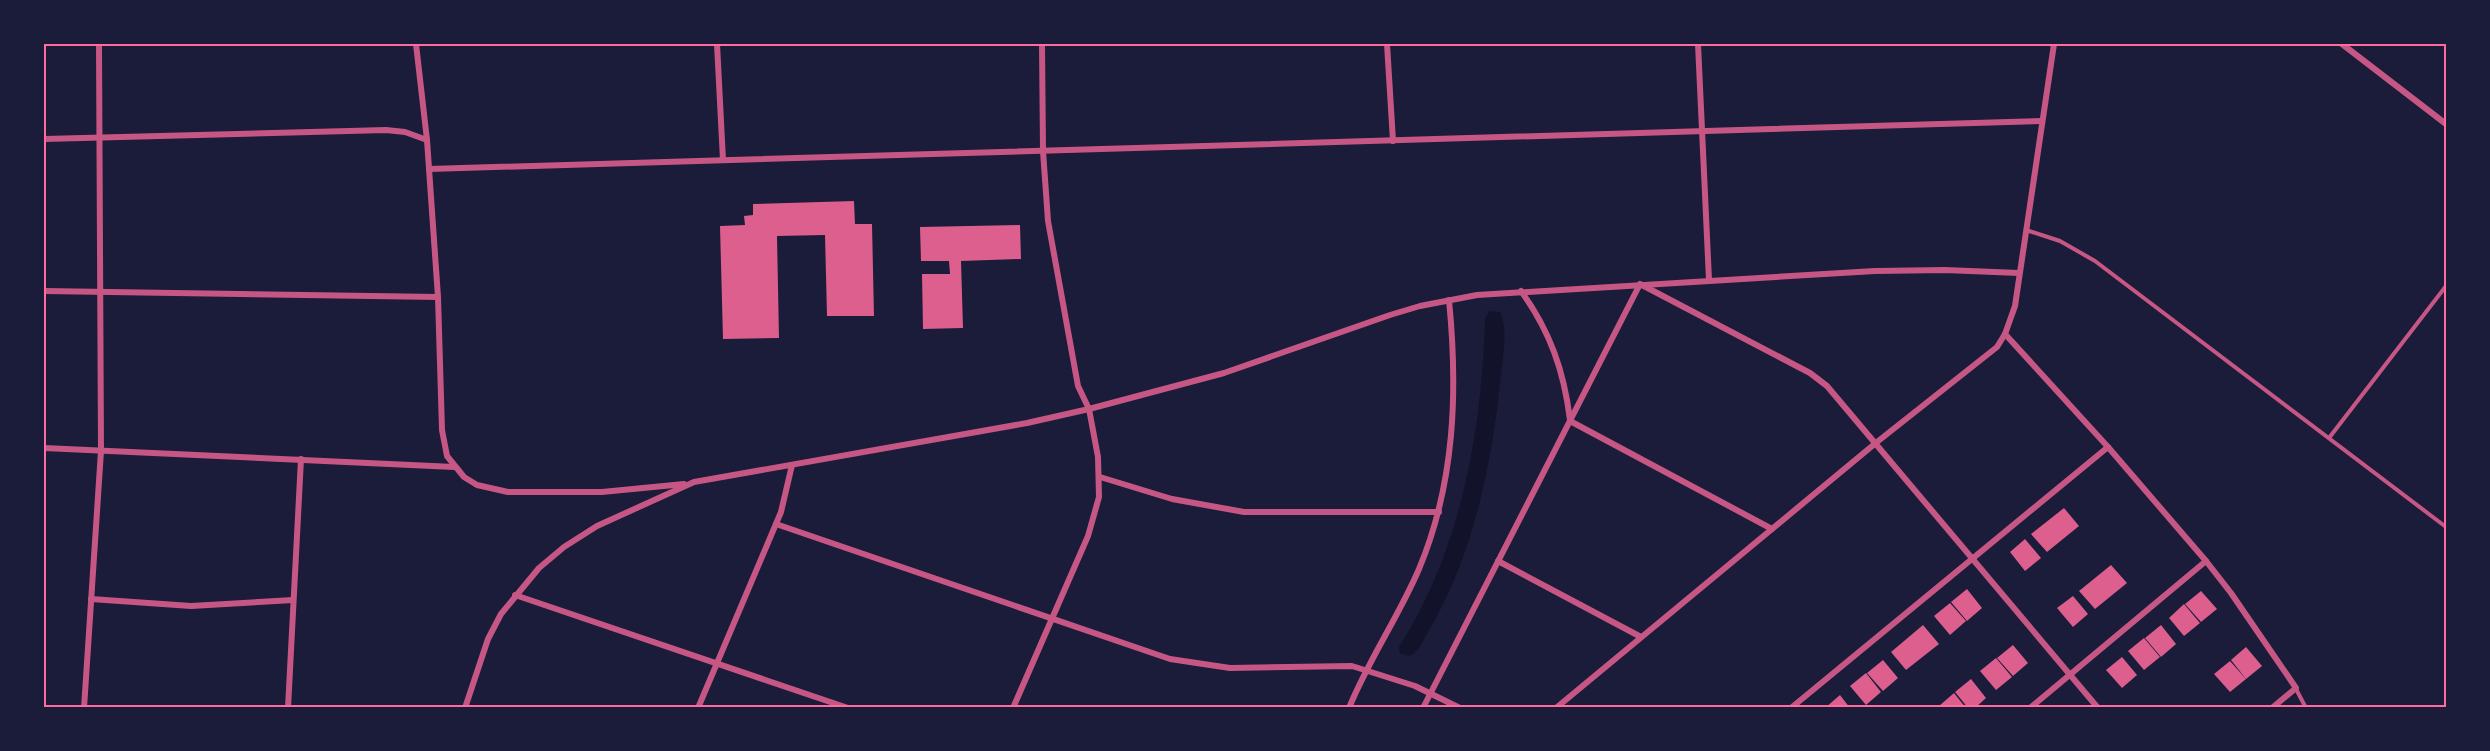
<svg xmlns="http://www.w3.org/2000/svg" width="2490" height="751" viewBox="0 0 2490 751" font-family="Overpass,sans-serif">
<style>
.water{fill:#12122b}
.building{fill:#dd5f8e}
.lines{fill:none;stroke-linecap:round;stroke-linejoin:round}
.service{stroke:#c65784;stroke-width:4}
.minor{stroke:#c65784;stroke-width:6}
.neatline{fill:none;stroke:#ff6b9d;stroke-width:2}
</style>
<rect width="100%" height="100%" fill="#1b1b3a"/>
<path class="water" d="M1490,311L1500,312C1508,329 1503,356 1501,375C1492,462 1474,555 1428,632C1424,639 1419,650 1413,654C1409,657 1404,655 1400,653L1399,647C1461,550 1482,431 1485,318Z"/>
<g class="building">
<path d="M854,201L855,224H872L874,316H827L825,235L777,236L779,338L723,339L720,226L745,225L744,216L753,215V204Z"/>
<path d="M1020,225L1021,259L961,261L963,328L923,329L922,274H950L949,261H921L920,227Z"/>
<path d="M2064,508L2079,526L2047,552L2031,534Z"/>
<path d="M2025,539L2041,558L2025,571L2010,552Z"/>
<path d="M2111,565L2127,583L2095,609L2079,591Z"/>
<path d="M1967,589L1982,608L1967,621L1951,602Z"/>
<path d="M2201,591L2217,609L2201,622L2185,604Z"/>
<path d="M2073,596L2088,614L2073,627L2057,608Z"/>
<path d="M1950,603L1966,621L1950,635L1934,616Z"/>
<path d="M2184,604L2200,623L2184,636L2169,618Z"/>
<path d="M1923,625L1939,644L1906,670L1891,652Z"/>
<path d="M2161,625L2176,644L2161,657L2145,638Z"/>
<path d="M2144,638L2160,657L2144,670L2128,651Z"/>
<path d="M2013,645L2028,663L2013,676L1997,658Z"/>
<path d="M2246,647L2262,666L2246,679L2231,660Z"/>
<path d="M2122,657L2137,675L2122,688L2106,670Z"/>
<path d="M1996,658L2012,677L1996,690L1980,671Z"/>
<path d="M1883,660L1898,678L1883,691L1867,673Z"/>
<path d="M2230,661L2246,679L2230,692L2214,674Z"/>
<path d="M1866,673L1881,692L1866,705L1850,686Z"/>
<path d="M1971,679L1986,698L1975,708H1968L1955,692Z"/>
<path d="M1954,693L1966,708H1940L1939,706Z"/>
<path d="M1840,695L1850,708H1825Z"/>
</g>
<g class="lines">
<g class="service">
<path d="M2026,230L2060,241L2095,261L2446,527"/>
<path d="M2329,438L2446,286"/>
<path d="M2296,689L2306,708"/>
</g>
<g class="minor">
<path d="M416,44L427,140L438,297L442,430L447,456L464,477L477,485L508,492H602L684,484"/>
<path d="M717,44L723,160"/>
<path d="M1387,44L1393,141"/>
<path d="M1698,44L1709,280"/>
<path d="M2342,44L2446,124"/>
<path d="M44,139L386,130L405,132L427,140"/>
<path d="M429,169L2042,121"/>
<path d="M44,291L438,297"/>
<path d="M1521,291C1550,331 1564,371 1570,420"/>
<path d="M2005,334L2108,447L2206,561L2231,593L2296,688L2272,708"/>
<path d="M1570,421L1772,529"/>
<path d="M44,448L454,467"/>
<path d="M1100,477L1172,499L1244,512H1439"/>
<path d="M776,524L1170,659L1230,668L1352,666L1415,686L1460,708"/>
<path d="M1498,561L1641,637"/>
<path d="M515,595L848,708"/>
<path d="M91,599L191,606L293,600"/>
<path d="M84,708L101,451L99,44"/>
<path d="M288,708L301,459"/>
<path d="M465,708L488,639L501,614L539,568L564,547L597,526L694,482L1027,423L1089,409L1224,373L1390,315L1420,306L1477,295L1875,271L1945,270L2019,273"/>
<path d="M698,708L781,512L792,465"/>
<path d="M1013,708L1088,536L1099,497L1098,457L1089,409L1078,386L1048,221L1043,151L1042,44"/>
<path d="M1349,708C1369,659 1399,616 1419,569C1455,483 1458,391 1449,300"/>
<path d="M1423,708L1640,284L1810,373L1827,386L2098,708"/>
<path d="M1556,708L1877,442L1997,347L2005,334L2015,306L2054,44"/>
<path d="M1791,708L2108,447"/>
<path d="M2030,708L2206,561"/>
</g>
</g>
<rect width="2490" height="751" fill="none" stroke="#1b1b3a" stroke-width="90"/>
<rect x="45" y="45" width="2400" height="661" class="neatline"/>
</svg>
